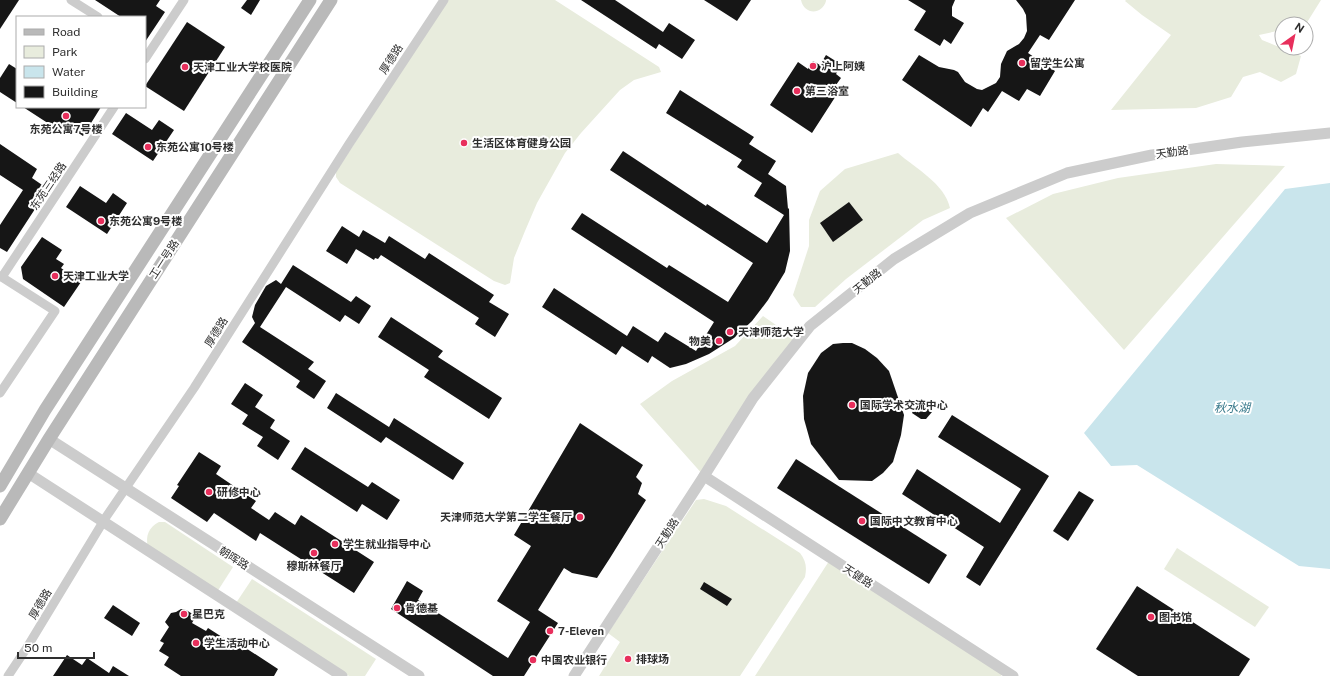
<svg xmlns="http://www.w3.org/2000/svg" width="1330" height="676" viewBox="0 0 1330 676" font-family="'Public Sans','Noto Sans SC',sans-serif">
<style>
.green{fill:#e8ecdd}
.water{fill:#c9e5ec}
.building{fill:#161616}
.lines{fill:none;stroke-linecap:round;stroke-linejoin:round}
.minor{stroke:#ccc;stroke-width:9}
.tertiary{stroke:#ccc;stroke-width:11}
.secondary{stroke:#b9b9b9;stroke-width:13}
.poi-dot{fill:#e82f5c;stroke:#fff;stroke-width:1.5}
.labels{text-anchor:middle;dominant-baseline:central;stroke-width:4;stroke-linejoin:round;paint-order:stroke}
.street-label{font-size:11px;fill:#2f2f2f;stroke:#fff}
.poi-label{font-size:11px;font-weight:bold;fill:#2f2f2f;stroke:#fff;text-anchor:start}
.water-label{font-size:12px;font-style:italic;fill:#397a8c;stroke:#fff}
</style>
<rect width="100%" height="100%" fill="#fff"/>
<g class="green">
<path d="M447,0H555L659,67L661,72L634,80L620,90L581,133L565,153L537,203L525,231L514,258L510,283L505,285L494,281L340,183L336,177V172Z"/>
<path d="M801,0H826V1C822,15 804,15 801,0Z"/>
<path d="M1126,0H1321L1306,24H1282V30L1259,35L1262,40L1301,56L1296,74L1281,82L1260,72L1243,77L1231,97L1196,108L1111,110L1171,35L1142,15L1125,1Z"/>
<path d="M898,153C916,169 944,183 950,208L923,220L846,279L815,307H801L793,295L809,246V220L820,191L845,169Z"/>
<path d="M1216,164L1285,166L1124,350L1006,218L1053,194L1118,178Z"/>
<path d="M763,316L799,341L704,476L640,404L672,381L735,346Z"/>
<path d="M704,499L726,506L800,553C806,561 807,567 805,577L740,676H599L620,642L608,633L696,500Z"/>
<path d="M159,522H165L233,567L217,592L148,547C145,536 149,527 159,522Z"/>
<path d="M1177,548L1269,607L1255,627L1164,569Z"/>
<path d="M831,558L1004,671L1001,676H755Z"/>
<path d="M252,579L376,659L365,676H349L236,603Z"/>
</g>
<path class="water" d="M1330,183V569L1299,566L1137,465L1111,466L1084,433L1285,189Z"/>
<g class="building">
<path d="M0,0H19L0,29Z"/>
<path d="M95,0H160L156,6L165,12L145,42V17H121Z"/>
<path d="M247,0H260L251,15L241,8Z"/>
<path d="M581,0H615L663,32L669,23L695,40L682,59L659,44L656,49Z"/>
<path d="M704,0H751L737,21Z"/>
<path d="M908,0H955L952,7V16L964,23L951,44L944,39L940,46L914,30L926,11Z"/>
<path d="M1016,0H1075L1049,40L1040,35L1028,53L1055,71L1040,96L1027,89L1019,101L1002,91L988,112L983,108L971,127L902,80L919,55L939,67L954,70L958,72L965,82L977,89L982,90L996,83L1000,77L1001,64L1007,51L1019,44L1024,38L1027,31L1026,15L1023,9Z"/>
<path d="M187,22L225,47L184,111L145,86Z"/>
<path d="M826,55L842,65L836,74L841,78L836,85L841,88L812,133L770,105L798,62L808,69L813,61L820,65Z"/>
<path d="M9,64L17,69V103L0,92V78Z"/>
<path d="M680,90L754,137L749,144L776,161L768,174L786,186L788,209L789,208L790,251L785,272L768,300L752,321L734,338L709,354L686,364L670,368L652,356L648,363L622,346L616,355L542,307L554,288L627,336L633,326L658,342L665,332L696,351L714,322L571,229L582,213L667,268L669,265L728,302L753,263L610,170L623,151L706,206L707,204L767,243L784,215L754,196L762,183L737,167L742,160L666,113Z"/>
<path d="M23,107H101L83,136L65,124L60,131Z"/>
<path d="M126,113L152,130L159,120L174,130L153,161L112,134Z"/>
<path d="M0,144L37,169L32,178L48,189L7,252L0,248V225L23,190L0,175Z"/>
<path d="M80,186L106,203L113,193L127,203L107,234L66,207Z"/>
<path d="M849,202L863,220L833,242L820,223Z"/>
<path d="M342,226L359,237L363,230L385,243L389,236L425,259L429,253L494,295L489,302L509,314L495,337L475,324L479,318L381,255L378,259L375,258L374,260L356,249L347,264L326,251Z"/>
<path d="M42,237L62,250L56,259L64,264L61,268L81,282L64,307L23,279L21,267Z"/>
<path d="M293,265L351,302L356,296L371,306L359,324L345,315L340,322L286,287L260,327L314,362L308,369L326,381L314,399L296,387L300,381L242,342L255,323L252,317L255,305L266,286L276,280L281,284Z"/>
<path d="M391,317L443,351L438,357L502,398L489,419L424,377L429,370L378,337Z"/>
<path d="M843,343H852L865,349L877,358L889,371L904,415L901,435L893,462L883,473L872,481L839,480L811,444L804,419L803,396L808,373L821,353L833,344Z"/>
<path d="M245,383L263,395L255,407L275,420L270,428L290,441L278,460L257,446L263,437L242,424L248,415L231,404Z"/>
<path d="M336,393L389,427L394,418L464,463L453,480L386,437L381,443L327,408Z"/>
<path d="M921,402L927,403L931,407L932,412L926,419H921L912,413L916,405Z"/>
<path d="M952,415L1049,476L980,586L966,577L984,547L902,494L917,469L1000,523L1021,489L938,437Z"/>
<path d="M580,423L643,465L636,477L642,483L638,494L646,500L610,558L597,578L572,573L564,568L538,610L558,623L524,676H493L391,609L407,581L423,591L418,600L508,658L530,622L497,601L531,546L514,535Z"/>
<path d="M305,447L368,487L372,482L400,500L387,520L362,504L357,512L291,469Z"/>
<path d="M199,452L221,466L216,474L256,501L251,508L269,520L275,512L295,525L301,515L374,562L354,593L260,533L256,541L214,513L207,522L171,498L179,486L177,485Z"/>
<path d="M796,459L947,555L929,584L777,488Z"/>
<path d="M1079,491L1094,500L1068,541L1053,531Z"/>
<path d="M704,582L732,599L727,606L700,589Z"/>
<path d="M1137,586L1250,659L1239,676H1138L1096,649Z"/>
<path d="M113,605L140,623L132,636L104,618Z"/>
<path d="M181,609L186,610L196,616L192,623L206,631L208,628L233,644L235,641L278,669L274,676H181L164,665L169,657L159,651L164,643L160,641L169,627L165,622L171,613L176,612Z"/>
<path d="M67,655L82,665L87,658L109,673L113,666L129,676H53Z"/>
</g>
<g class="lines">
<g class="minor">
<path d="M71,0L98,17"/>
<path d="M145,59L184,0"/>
<path d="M0,276L55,311L0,393"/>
<path d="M2,277L114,107"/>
<path d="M8,676L26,649L106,517L194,388L349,144L444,0"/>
</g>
<g class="tertiary">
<path d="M49,439L419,676"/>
<path d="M28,473L342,676"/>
<path d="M704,476L1013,676"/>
<path d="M574,676L704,476L753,398L810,326L894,259L970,213L1067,173L1152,155L1242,142L1330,133"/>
</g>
<g class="secondary">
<path d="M0,486L45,410L310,0"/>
<path d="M0,519L49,439L331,0"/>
</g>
</g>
<g class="poi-dot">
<circle cx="1022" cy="63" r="4"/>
<circle cx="813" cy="66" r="4"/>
<circle cx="185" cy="67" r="4"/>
<circle cx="797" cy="91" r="4"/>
<circle cx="66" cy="116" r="4"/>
<circle cx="464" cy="143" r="4"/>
<circle cx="148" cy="147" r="4"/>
<circle cx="101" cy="221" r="4"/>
<circle cx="55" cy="276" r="4"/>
<circle cx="730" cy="332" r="4"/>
<circle cx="719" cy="341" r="4"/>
<circle cx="852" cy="405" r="4"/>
<circle cx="209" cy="492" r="4"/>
<circle cx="580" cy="517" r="4"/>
<circle cx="862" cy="521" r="4"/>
<circle cx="335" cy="544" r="4"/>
<circle cx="314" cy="553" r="4"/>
<circle cx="397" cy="608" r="4"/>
<circle cx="184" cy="614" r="4"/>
<circle cx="1151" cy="617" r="4"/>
<circle cx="550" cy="631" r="4"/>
<circle cx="196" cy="643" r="4"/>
<circle cx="628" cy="659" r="4"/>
<circle cx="533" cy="660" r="4"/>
</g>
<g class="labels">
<g class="street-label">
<text transform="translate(391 59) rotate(-57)">厚德路</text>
<text transform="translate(1172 152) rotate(-8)">天勤路</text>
<text transform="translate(48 186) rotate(-56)">东苑三经路</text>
<text transform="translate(164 259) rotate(-57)">工一号路</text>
<text transform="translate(867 281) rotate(-39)">天勤路</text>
<text transform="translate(216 332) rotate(-58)">厚德路</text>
<text transform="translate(667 533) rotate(-57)">天勤路</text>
<text transform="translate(234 558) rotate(32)">朝晖路</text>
<text transform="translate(858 576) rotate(33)">天健路</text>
<text transform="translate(40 604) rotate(-59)">厚德路</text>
</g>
<g class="poi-label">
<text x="1030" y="63">留学生公寓</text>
<text x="821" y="66">沪上阿姨</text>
<text x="193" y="67">天津工业大学校医院</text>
<text x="805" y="91">第三浴室</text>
<text x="66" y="129" text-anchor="middle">东苑公寓7号楼</text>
<text x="472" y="143">生活区体育健身公园</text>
<text x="156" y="147">东苑公寓10号楼</text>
<text x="109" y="221">东苑公寓9号楼</text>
<text x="63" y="276">天津工业大学</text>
<text x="738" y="332">天津师范大学</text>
<text x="711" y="341" text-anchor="end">物美</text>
<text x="860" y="405">国际学术交流中心</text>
<text x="217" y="492">研修中心</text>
<text x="572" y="517" text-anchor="end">天津师范大学第二学生餐厅</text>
<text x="870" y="521">国际中文教育中心</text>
<text x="343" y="544">学生就业指导中心</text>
<text x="314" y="566" text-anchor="middle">穆斯林餐厅</text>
<text x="405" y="608">肯德基</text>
<text x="192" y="614">星巴克</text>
<text x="1159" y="617">图书馆</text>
<text x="558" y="631">7-Eleven</text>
<text x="204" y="643">学生活动中心</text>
<text x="636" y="659">排球场</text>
<text x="541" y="660">中国农业银行</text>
</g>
<g class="water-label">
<text x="1232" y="408">秋水湖</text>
</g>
</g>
<rect x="16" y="16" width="130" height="92" fill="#ffffff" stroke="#acacac"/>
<rect x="24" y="29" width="20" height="6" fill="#b9b9b9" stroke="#acacac"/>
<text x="52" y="36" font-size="12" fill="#2f2f2f">Road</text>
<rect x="24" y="46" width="20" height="12" fill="#e8ecdd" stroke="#acacac"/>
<text x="52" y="56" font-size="12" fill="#2f2f2f">Park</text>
<rect x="24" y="66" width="20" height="12" fill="#c9e5ec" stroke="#acacac"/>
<text x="52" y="76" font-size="12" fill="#2f2f2f">Water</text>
<rect x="24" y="86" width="20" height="12" fill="#161616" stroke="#acacac"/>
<text x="52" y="96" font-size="12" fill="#2f2f2f">Building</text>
<g transform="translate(1294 36) rotate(33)"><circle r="19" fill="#ffffff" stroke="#acacac"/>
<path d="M0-3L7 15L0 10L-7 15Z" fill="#e82f5c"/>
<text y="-6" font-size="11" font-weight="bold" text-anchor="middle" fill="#2f2f2f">N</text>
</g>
<path d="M18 652v6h76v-6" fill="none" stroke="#2f2f2f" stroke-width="2"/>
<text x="24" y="652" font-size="12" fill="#2f2f2f" stroke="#ffffff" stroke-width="3" paint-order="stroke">50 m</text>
</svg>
